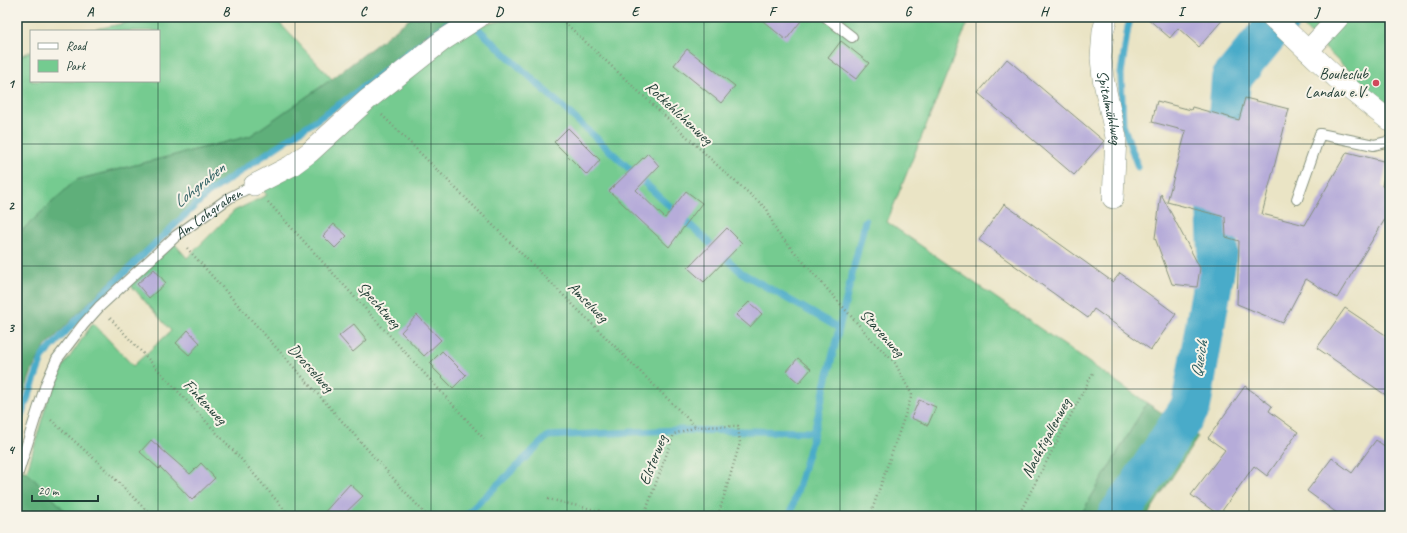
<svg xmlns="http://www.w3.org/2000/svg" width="1407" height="533" viewBox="0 0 1407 533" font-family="Caveat,sans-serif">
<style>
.green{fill:#74cb90;stroke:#4a8462}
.forest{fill:#5faf7a;stroke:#3f7657}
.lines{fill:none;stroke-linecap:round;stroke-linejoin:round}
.stream{stroke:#4aabc9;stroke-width:7}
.river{stroke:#4aabc9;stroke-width:40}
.building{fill:#b6acd9}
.lane-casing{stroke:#84907c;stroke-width:12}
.street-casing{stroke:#84907c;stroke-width:22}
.path{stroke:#84907c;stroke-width:2.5;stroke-dasharray:1 3;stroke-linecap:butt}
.lane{stroke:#fff;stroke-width:10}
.street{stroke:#fff;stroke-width:21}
.grid{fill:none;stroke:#1f3d34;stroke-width:1;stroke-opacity:0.55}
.poi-dot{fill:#d1495b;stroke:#f7f3e8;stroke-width:1.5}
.labels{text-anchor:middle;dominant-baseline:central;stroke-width:4;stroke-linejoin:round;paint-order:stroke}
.poi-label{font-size:16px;fill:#1f3d34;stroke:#f7f3e8;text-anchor:end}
.street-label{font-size:16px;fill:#1f3d34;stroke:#f7f3e8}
.water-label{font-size:17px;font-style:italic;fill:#2c5e61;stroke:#f7f3e8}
.neatline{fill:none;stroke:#1f3d34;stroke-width:1.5}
.grid-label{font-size:13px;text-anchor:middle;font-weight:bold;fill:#1f3d34}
</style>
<rect width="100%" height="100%" fill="#f7f3e8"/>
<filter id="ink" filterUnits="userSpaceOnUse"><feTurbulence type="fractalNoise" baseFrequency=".025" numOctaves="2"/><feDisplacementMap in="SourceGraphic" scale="8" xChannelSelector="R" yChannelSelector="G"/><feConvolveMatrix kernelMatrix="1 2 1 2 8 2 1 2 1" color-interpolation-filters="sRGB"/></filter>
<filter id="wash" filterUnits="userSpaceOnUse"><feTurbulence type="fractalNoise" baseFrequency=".012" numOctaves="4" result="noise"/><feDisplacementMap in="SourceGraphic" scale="16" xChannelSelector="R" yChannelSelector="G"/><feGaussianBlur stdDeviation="0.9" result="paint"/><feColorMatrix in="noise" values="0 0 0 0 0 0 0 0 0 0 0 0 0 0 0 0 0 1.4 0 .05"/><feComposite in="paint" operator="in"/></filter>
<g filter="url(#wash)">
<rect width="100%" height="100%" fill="#eae4c5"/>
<g class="green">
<path d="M152,17H274L332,79L250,136L76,180L17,235V58L31,51V81H159V31H88Z"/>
<path d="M510,17H970L887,222L1147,403L1080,516H70L27,472L46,405L58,374L93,323L133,366L171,331L129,283L173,242L187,258L234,211L267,195L261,188L469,27L507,20Z"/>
<path d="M1294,17H1390V108L1336,59Z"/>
</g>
<g class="forest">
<path d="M412,17H451L356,90L298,131L252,160L199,198L89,302L45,347L33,368L17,413V235L76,180L250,136L332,79Z"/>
<path d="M1147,403L1198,437L1147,516H1080Z"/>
<path d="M17,467L27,472L70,516H17Z"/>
</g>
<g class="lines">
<g class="stream">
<path d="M1131,17L1128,27L1121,74L1123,125L1138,167"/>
<path d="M473,24L742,273L839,328"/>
<path d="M17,427L43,356L90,306L208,193L343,102L456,17"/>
<path d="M465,516L548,436L678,430L814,432L865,221"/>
<path d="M790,516L814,432"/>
</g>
<g class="river">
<path d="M1227,131L1231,79L1282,17"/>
<path d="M1117,516L1137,489L1191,406L1218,252L1215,180"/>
</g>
</g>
<g id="blocks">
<g class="building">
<path d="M758,17H804L786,40Z"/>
<path d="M1146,17H1225L1199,47L1178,28L1170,38Z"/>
<path d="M841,41L869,63L856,79L828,58Z"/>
<path d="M687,49L735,86L721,103L674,65Z"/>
<path d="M1007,59L1104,141L1074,175L978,93Z"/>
<path d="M1245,98L1289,109L1262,214L1305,225L1347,152L1387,162L1382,186L1390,192V211L1337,298L1306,279L1283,323L1237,304L1239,241L1226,237L1225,217L1167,202L1186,131L1152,122L1157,101L1191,110L1192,107L1239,120Z"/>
<path d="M568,128L600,160L587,175L554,142Z"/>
<path d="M648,153L659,166L636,190L665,218L686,191L702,203L669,247L609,191Z"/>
<path d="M1161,194L1200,268L1197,287L1172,284L1155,238Z"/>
<path d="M1004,204L1113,282L1120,273L1176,314L1151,350L1094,309L1088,318L979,240Z"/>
<path d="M334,224L347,236L335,248L323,236Z"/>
<path d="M727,228L742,243L704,282L688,268Z"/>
<path d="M154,269L166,283L149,298L137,284Z"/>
<path d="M749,302L762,314L750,327L736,315Z"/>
<path d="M1345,308L1390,338V398L1317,348Z"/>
<path d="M417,315L441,340L424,356L401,332Z"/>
<path d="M354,324L367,340L353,352L339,336Z"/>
<path d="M188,330L200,343L189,355L176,343Z"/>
<path d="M442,351L466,375L453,388L433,368L434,367L430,363Z"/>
<path d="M798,358L811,369L799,383L786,372Z"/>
<path d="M1245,386L1272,406L1269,411L1298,432L1267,476L1254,466L1219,515L1191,495L1225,450L1208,438Z"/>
<path d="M919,400L936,407L928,425L911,418Z"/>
<path d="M151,440L190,474L201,463L215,478L192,500L160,467L159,469L140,452Z"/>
<path d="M1376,440L1390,450V516H1341L1307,491L1332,458L1352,473Z"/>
<path d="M350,484L363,496L342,516H321Z"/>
</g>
</g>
</g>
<g filter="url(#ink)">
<use href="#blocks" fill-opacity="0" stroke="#84907c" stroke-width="1"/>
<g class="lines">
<g class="lane-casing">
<g id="lane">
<path d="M826,17L852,37"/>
<path d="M1297,199L1320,134L1374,145L1390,141"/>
<path id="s1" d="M17,476L46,384L57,359L83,325L99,307L176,236L229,198L254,185"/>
</g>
</g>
<g class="street-casing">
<g id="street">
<path id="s2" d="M1107,17L1103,31L1101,58L1103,78L1116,137L1113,198"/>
<path d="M1272,17L1342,83L1390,121"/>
<path d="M1308,51L1339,17"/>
<path d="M254,185L291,166L310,152L367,100L442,41L479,17"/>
</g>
</g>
<g class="path">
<path d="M559,17L730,177L767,209L776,231L873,341L895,363L912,395L870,516"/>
<path d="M382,115L696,427L738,426L740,443L718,516"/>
<path d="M268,202L486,441"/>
<path d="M187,248L427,516"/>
<path d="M110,318L240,458L290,516"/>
<path d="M51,420L100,464L152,516"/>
<path d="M548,499L621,516"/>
<path d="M644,516L674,434L696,427"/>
<path d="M1018,516L1094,371"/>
</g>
<use href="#lane" class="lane"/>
<use href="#street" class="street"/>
</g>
</g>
<path class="grid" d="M158,17V31M295,17V516M431,17V516M567,17V516M704,17V516M840,17V516M976,17V516M1112,17V516M1249,17V516M158,81V516M17,144H1390M17,266H1390M17,389H1390"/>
<circle class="poi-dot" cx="1376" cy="83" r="4"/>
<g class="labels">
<g class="poi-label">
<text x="1368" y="74">Bouleclub<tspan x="1368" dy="18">Landau e.V.</tspan></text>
</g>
<g class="street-label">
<text stroke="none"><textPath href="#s2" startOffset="92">Spitalmühlweg</textPath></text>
<text transform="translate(679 113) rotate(43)">Rotkehlchenweg</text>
<text stroke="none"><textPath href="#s1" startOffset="335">Am Lohgraben</textPath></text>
<text transform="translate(588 302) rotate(45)">Amselweg</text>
<text transform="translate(379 305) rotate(48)">Spechtweg</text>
<text transform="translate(882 333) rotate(48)">Starenweg</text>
<text transform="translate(311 368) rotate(48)">Drosselweg</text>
<text transform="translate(205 402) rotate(47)">Finkenweg</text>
<text transform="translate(1046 438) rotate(-62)">Nachtigallenweg</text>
<text transform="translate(653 460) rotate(-69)">Elsterweg</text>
</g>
<g class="water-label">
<text transform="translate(199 185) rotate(-39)">Lohgraben</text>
<text transform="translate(1199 359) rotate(-80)">Queich</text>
</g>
</g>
<rect width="1407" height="533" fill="none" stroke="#f7f3e8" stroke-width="44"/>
<rect x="30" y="30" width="130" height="52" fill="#f7f3e8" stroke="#a1aaa0"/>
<rect x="38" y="43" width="20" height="6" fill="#ffffff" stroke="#a1aaa0"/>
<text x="66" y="50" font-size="12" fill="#1f3d34">Road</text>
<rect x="38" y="60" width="20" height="12" fill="#74cb90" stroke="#a1aaa0"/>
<text x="66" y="70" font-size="12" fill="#1f3d34">Park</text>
<path d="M32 495v6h66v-6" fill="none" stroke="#1f3d34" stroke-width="2"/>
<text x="38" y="495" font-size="12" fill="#1f3d34" stroke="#f7f3e8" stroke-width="3" paint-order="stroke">20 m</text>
<rect x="22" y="22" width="1363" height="489" class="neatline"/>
<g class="grid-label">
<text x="90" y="16">A</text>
<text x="226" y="16">B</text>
<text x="363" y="16">C</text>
<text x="499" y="16">D</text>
<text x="635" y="16">E</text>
<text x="772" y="16">F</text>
<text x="908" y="16">G</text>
<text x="1044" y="16">H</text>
<text x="1181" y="16">I</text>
<text x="1317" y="16">J</text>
<text x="11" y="88">1</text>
<text x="11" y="210">2</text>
<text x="11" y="332">3</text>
<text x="11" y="454">4</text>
</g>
</svg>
